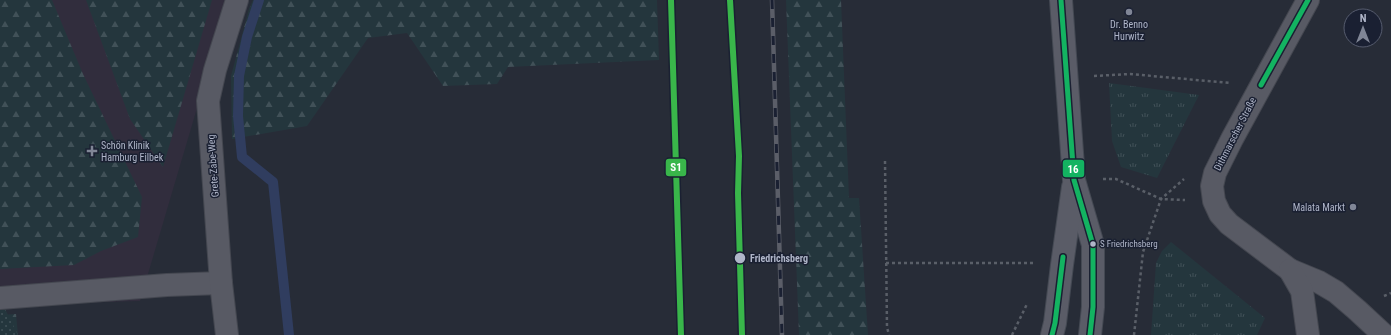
<svg xmlns="http://www.w3.org/2000/svg" width="1391" height="335" viewBox="0 0 1391 335" font-family="'Roboto Condensed',sans-serif">
<style>
.medical{fill:#312d3d}
.grass{fill:url(#grass-tufts)}
.forest{fill:url(#forest-firs)}
.park{fill:url(#park-dots)}
.lines{fill:none;stroke-linecap:round;stroke-linejoin:round}
.stream{stroke:#303d5f;stroke-width:10}
.minor-casing{stroke:#444750;stroke-width:24}
.major-casing{stroke:#444953;stroke-width:24}
.path{stroke:#5a5f68;stroke-width:2.5;stroke-dasharray:3 3;stroke-linecap:butt}
.minor{stroke:#585a64;stroke-width:22}
.major{stroke:#5a5c67;stroke-width:22}
.rail-casing{stroke:#5b5e68;stroke-width:4.5}
.rail{stroke:#1a2032;stroke-width:3;stroke-dasharray:9;stroke-linecap:butt}
.bus-1-casing{stroke:#1a2032;stroke-width:8}
.bus-1{stroke:#13b361;stroke-width:5}
.rail-1-casing{stroke:#1a2032;stroke-width:9}
.rail-1{stroke:#39b64a;stroke-width:6}
.poi-dot{fill:#808696;stroke:#1a2032;stroke-width:1.5}
.bus-dot{fill:#b0b6c9;stroke:#1a2032;stroke-width:1.5}
.labels{text-anchor:middle;dominant-baseline:central;stroke-width:3;stroke-linejoin:round;paint-order:stroke}
.bus-label{font-size:9px;fill:#b0b6c9;stroke:#1a2032;text-anchor:start}
.poi-label{font-size:10px;fill:#b0b6c9;stroke:#1a2032}
.street-label{font-size:10px;fill:#b0b6c9;stroke:#1a2032}
.stop-label{font-size:10px;font-weight:bold;fill:#b0b6c9;stroke:#1a2032;text-anchor:start}
.line-badge{stroke:#1a2032;stroke-width:1.5}
.badge-label{font-size:11px;text-anchor:middle;font-weight:bold;fill:#fff}
</style>
<defs>
<pattern id="grass-tufts" width="24" height="20" patternUnits="userSpaceOnUse"><rect width="24" height="20" fill="#24363d"/><path d="M3 7l-1-3M5 7V3M7 7l1-3M15 17l-1-3M17 17v-4M19 17l1-3" fill="none" stroke="#415158"/></pattern>
<pattern id="forest-firs" width="22" height="20" patternUnits="userSpaceOnUse"><rect width="22" height="20" fill="#24363d"/><path d="M5 1l3.5 6h-7zM16 11l3.5 6h-7z" fill="#415158"/></pattern>
<pattern id="park-dots" width="8" height="8" patternUnits="userSpaceOnUse"><rect width="8" height="8" fill="#24363d"/><path d="M2 2h.1M6 6h.1" fill="none" stroke="#415158" stroke-width="1.8" stroke-linecap="round"/></pattern>
</defs>
<rect width="100%" height="100%" fill="#272c37"/>
<path class="medical" d="M0,0H229L140,301L3,305L0,309Z"/>
<g class="grass">
<path d="M1109,83L1199,95L1157,178L1121,167L1112,141Z"/>
<path d="M1171,242L1265,318L1257,335H1151L1156,263L1162,251Z"/>
</g>
<g class="forest">
<path d="M0,0H52L83,74L142,197L138,237L101,251L74,265L0,269Z"/>
<path d="M86,0H212L163,167L130,119Z"/>
<path d="M253,0H657L659,60L508,67L497,84L443,86L407,33L368,38L307,126L232,139L231,76L249,9Z"/>
<path d="M786,0H841L849,198H859L868,335H799Z"/>
<path d="M16,314L18,335H0V315Z"/>
</g>
<path class="park" d="M3,305L18,335H0V309Z"/>
<g class="lines">
<path class="stream" d="M259,0L247,37L239,76L238,116L242,157L273,182L289,335"/>
<g class="minor-casing">
<g id="minor">
<path d="M1308,0L1232,139L1215,173L1212,186L1214,201L1220,214L1229,224L1290,270L1319,282L1336,292L1357,310L1384,335"/>
<path d="M1290,270L1302,291L1308,335"/>
<path d="M0,298L167,285L221,283"/>
<path d="M227,335L221,283L208,101L215,70L237,0"/>
</g>
</g>
<g class="major-casing">
<g id="major">
<path d="M1061,0L1074,180L1093,245V307L1090,335"/>
<path d="M1052,335L1055,323L1062,265L1073,187"/>
</g>
</g>
<g class="path">
<path d="M1094,76L1130,74L1230,83"/>
<path d="M885,161L887,327L889,335"/>
<path d="M1103,179H1116L1161,199L1185,200"/>
<path d="M886,263H1033"/>
<path d="M1384,296L1391,293"/>
<path d="M1012,335L1027,304"/>
<path d="M1134,335L1143,252L1161,199L1184,179"/>
</g>
<use href="#minor" class="minor"/>
<use href="#major" class="major"/>
<g class="rail-casing">
<path id="rail" d="M772,0L782,335"/>
</g>
<use href="#rail" class="rail"/>
<g class="bus-1-casing">
<g id="bus-1">
<path d="M1061,0L1074,180L1093,245V307L1090,335"/>
<path d="M1261,85L1308,0"/>
<path d="M1052,335L1055,323L1063,257"/>
</g>
</g>
<use href="#bus-1" class="bus-1"/>
<g class="rail-1-casing">
<g id="rail-1">
<path d="M671,0L681,335"/>
<path d="M730,0L739,156L738,193L742,335"/>
</g>
</g>
<use href="#rail-1" class="rail-1"/>
</g>
<g class="poi-dot">
<circle cx="1129" cy="12" r="4"/>
<path d="M90 145h4v4h4v4h-4v4h-4v-4h-4v-4h4z"/>
<circle cx="1353" cy="207" r="4"/>
</g>
<g class="bus-dot">
<circle cx="1093" cy="244" r="3.5"/>
<circle cx="740" cy="258" r="6"/>
</g>
<g class="labels">
<g class="bus-label">
<text x="1100" y="244">S Friedrichsberg</text>
</g>
<g class="poi-label">
<text x="1129" y="24">Dr. Benno<tspan x="1129" dy="12">Hurwitz</tspan></text>
<text x="101" y="145" text-anchor="start">Schön Klinik<tspan x="101" dy="12">Hamburg Eilbek</tspan></text>
<text x="1345" y="207" text-anchor="end">Malata Markt</text>
</g>
<g class="street-label">
<text transform="translate(1235 134) rotate(-63)">Dithmarscher Straße</text>
<text transform="translate(213 166) rotate(-94)">Grete-Zabe-Weg</text>
</g>
<g class="stop-label">
<text x="750" y="258">Friedrichsberg</text>
</g>
</g>
<g class="line-badge">
<rect x="665" y="158" width="22" height="19" rx="4" fill="#39b64a"/>
<rect x="1062" y="159" width="23" height="19" rx="4" fill="#13b361"/>
</g>
<g class="badge-label">
<text x="676" y="171">S1</text>
<text x="1073" y="173">16</text>
</g>
<g transform="translate(1363 28)"><circle r="19" fill="#1a2032" stroke="#565c6e"/>
<path d="M0-3L7 15L0 10L-7 15Z" fill="#808696"/>
<text y="-6" font-size="11" font-weight="bold" text-anchor="middle" fill="#b0b6c9">N</text>
</g>
</svg>
